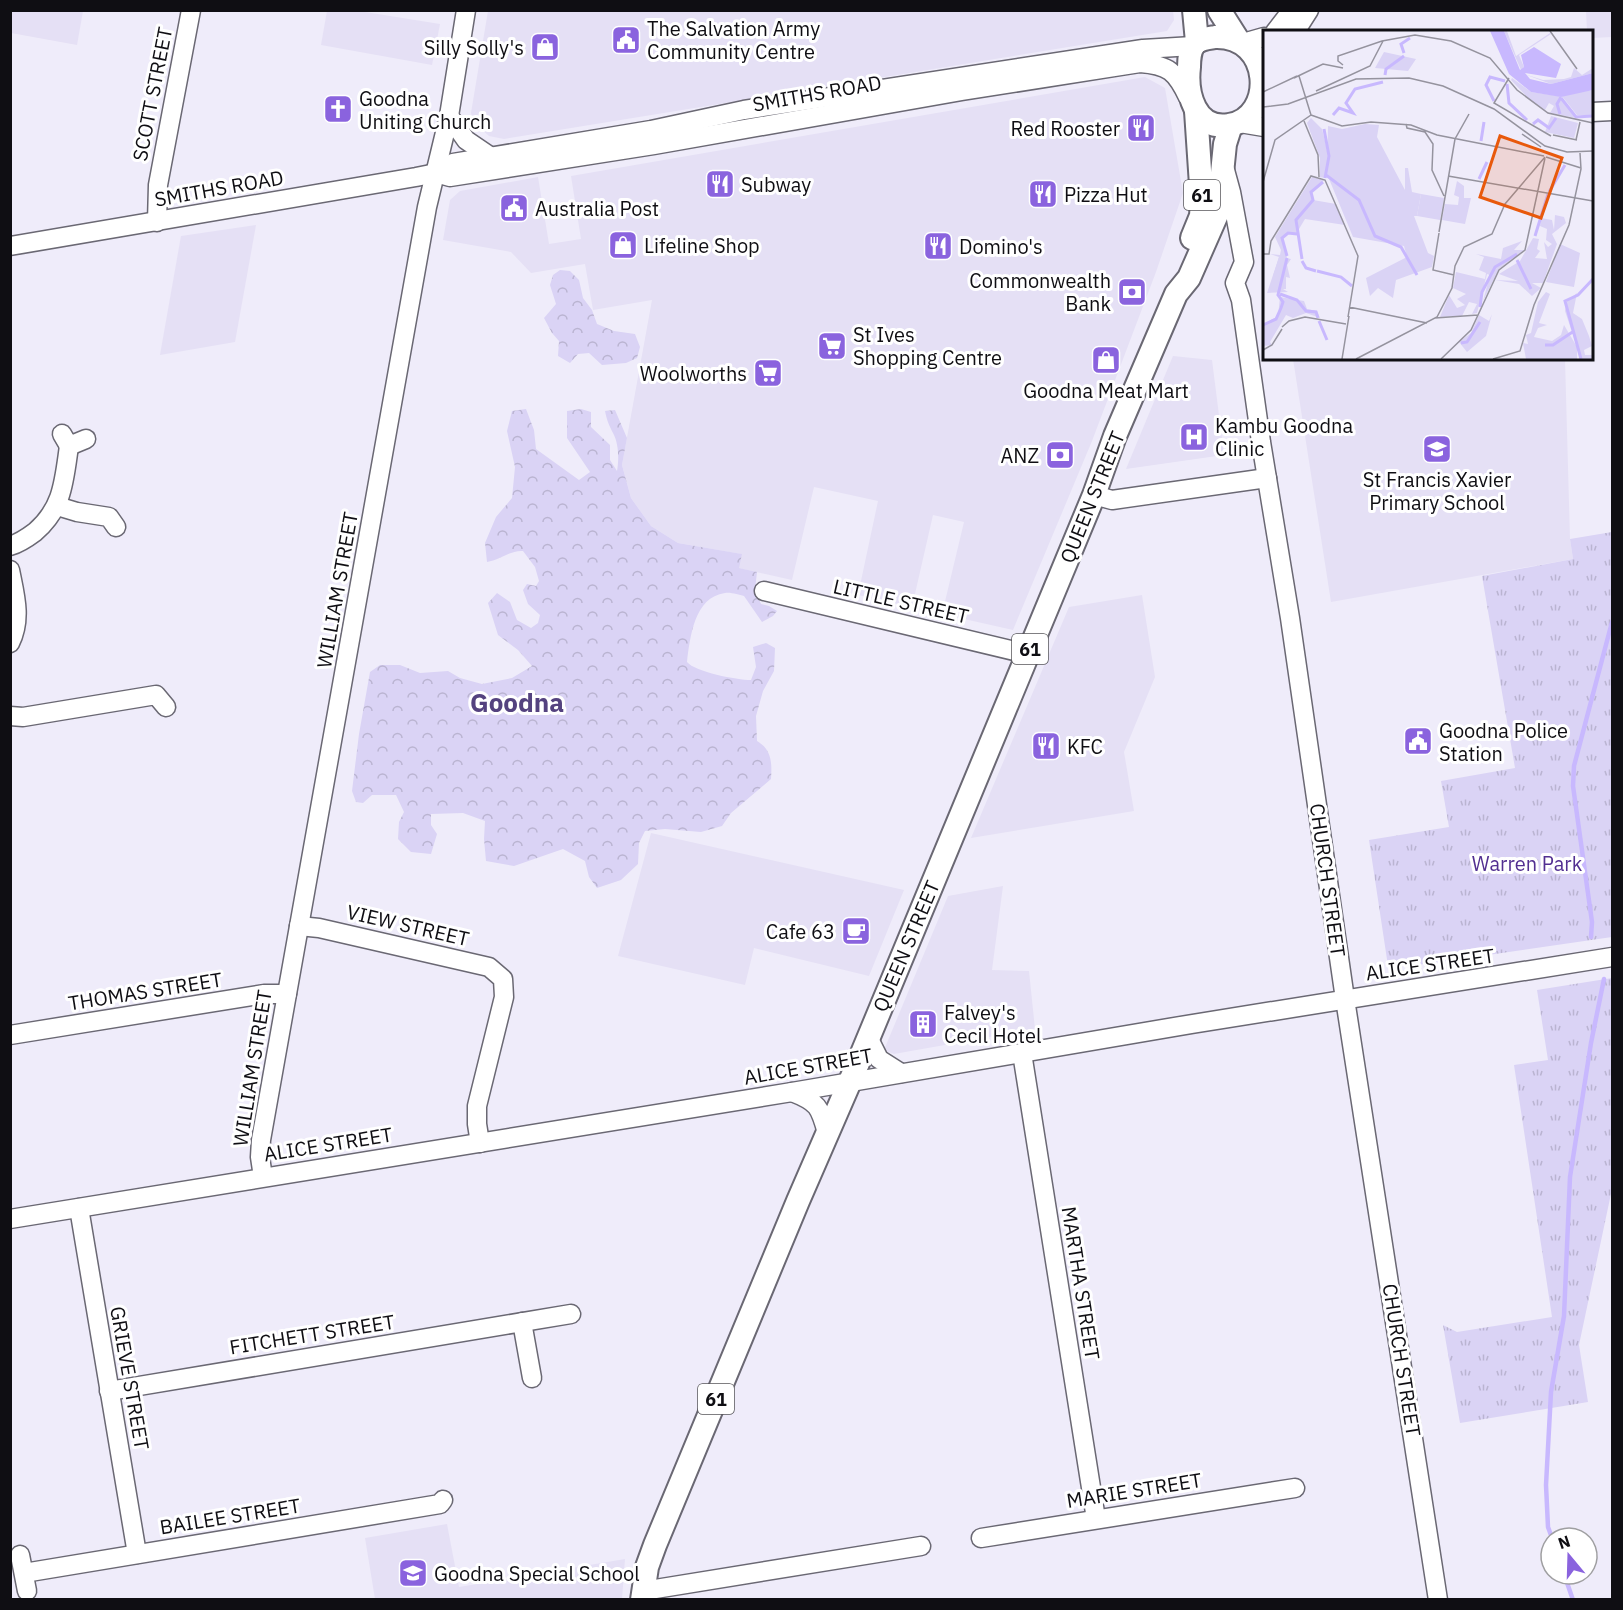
<svg xmlns="http://www.w3.org/2000/svg" width="1623" height="1610" viewBox="0 0 1623 1610" font-family="'IBM Plex Sans',sans-serif">
<style>
.built{fill:#e5e0f5}
.forest{fill:url(#forest-crowns)}
.park{fill:url(#park-tufts)}
.lines{fill:none;stroke-linecap:round;stroke-linejoin:round}
.stream{stroke:#c8b8fe;stroke-width:4.5}
.minor-casing{stroke:#6a6873;stroke-width:21}
.major-casing{stroke:#6a6873;stroke-width:26}
.minor{stroke:#fff;stroke-width:18}
.major{stroke:#fff;stroke-width:22}
.labels{text-anchor:middle;dominant-baseline:central;stroke-width:6;stroke-linejoin:round;paint-order:stroke}
.shield{fill:#fff;stroke:#57565a;stroke-width:1.5}
.shield-label{font-size:18px;font-weight:bold;fill:#0f0e13}
.poi-label{font-size:20px;fill:#0f0e13;stroke:#fff;text-anchor:start}
.street-label{font-size:20px;fill:#0f0e13;stroke:#fff}
.park-label{font-size:20px;fill:#522f91;stroke:#fff}
.district-label{font-size:26px;font-weight:bold;fill:#54427f;stroke:#fff}
.inset-river{fill:none;stroke:#c8b8fe;stroke-width:3}
.inset-road{fill:none;stroke:#95939e;stroke-width:1.5}
.view{fill:#e8590c;fill-opacity:0.15;stroke:#e8590c;stroke-width:3}
.inset-edge{fill:none;stroke:#0f0e13;stroke-width:3}
</style>
<defs>
<pattern id="forest-crowns" width="20" height="18" patternUnits="userSpaceOnUse" patternTransform="scale(1.5)"><rect width="20" height="18" fill="#dad3f5"/><path d="M2 6a3 3 0 1 1 6 0M12 15a3 3 0 1 1 6 0" fill="none" stroke="#bab4d1"/></pattern>
<pattern id="park-tufts" width="24" height="20" patternUnits="userSpaceOnUse" patternTransform="scale(1.5)"><rect width="24" height="20" fill="#dad3f5"/><path d="M3 7l-1-3M5 7V3M7 7l1-3M15 17l-1-3M17 17v-4M19 17l1-3" fill="none" stroke="#bab4d1"/></pattern>
</defs>
<rect width="100%" height="100%" fill="#efecfa"/>
<g class="built">
<path d="M10,11H83L77,45L11,33Z"/>
<path d="M327,11H359L440,24L432,65L321,45Z"/>
<path d="M488,11L1173,10L1174,20L1167,31L504,139L489,136L474,123L471,113Z"/>
<path d="M1586,11H1612V37L1592,38V32L1587,31Z"/>
<path d="M1145,77L1165,88L1183,193L1156,272L1092,441L1013,630L942,614L964,522L933,515L912,607L858,595L878,501L814,487L792,580L738,568L741,554L678,543L651,526L631,498L622,465L652,300L593,310L585,264L531,273L511,252L443,240L450,200L460,191L538,177L549,244L581,239L571,176Z"/>
<path d="M256,225L235,342L160,355L181,236Z"/>
<path d="M1173,356L1212,360L1224,455L1126,469Z"/>
<path d="M1293,359H1565L1570,539L1573,559L1331,602Z"/>
<path d="M1142,595L1155,677L1124,752L1134,811L971,838L1069,607Z"/>
<path d="M651,833L904,890L869,976L754,948L745,985L618,956Z"/>
<path d="M1003,886L992,970L1029,971L1035,1029L894,1054L884,1050L948,896Z"/>
<path d="M447,1524L459,1587L625,1559L622,1599H375L365,1538Z"/>
</g>
<g class="forest">
<path d="M560,270L570,271L579,280L583,298L592,310L597,324L614,331L635,334L640,347L637,358L626,363L602,365L589,353L578,354L570,363L558,356L559,341L552,333L544,318L556,304L550,285L553,275Z"/>
<path d="M526,409L534,430L536,449L579,480L590,472L567,438V411L581,409L591,412V427L610,445V460L617,471C619,460 619,444 613,433C609,425 607,421 605,411L615,410L627,438L622,465L631,498L651,526L678,543L742,554L739,568L757,572L755,590L761,604L769,606L777,611L773,616L762,622L744,596C739,595 731,592 725,593C694,597 690,638 687,662C695,672 737,680 751,680L756,667L753,647L766,643L775,648L774,671L763,691L756,716L757,741C772,750 772,763 771,779L731,813L722,826L701,832L665,829L645,831L639,843L638,864L621,880L597,888L589,877L585,861L563,849L514,866L486,861L484,839L485,821L463,813L431,814V825L437,834L431,854L411,852L398,839L399,822L404,812L396,795H372L363,803L356,802L352,791L359,734L370,672L380,665H400L420,673L448,671L460,678L482,684L512,678L532,666L518,650L498,635L488,603L497,593L510,602L517,620L531,628L538,623L540,615L528,604L523,590L527,584L536,586L539,581L535,567L523,551C510,550 500,560 487,562L485,543L496,517L512,498L515,467L507,431L512,411Z"/>
</g>
<g class="park">
<path d="M1612,532V937L1426,964L1388,966L1369,840L1449,827L1441,781L1515,768L1482,576L1573,559L1570,539Z"/>
<path d="M1612,978V1189L1579,1345L1588,1402L1460,1423L1443,1325L1457,1332L1552,1317L1514,1065L1548,1060L1537,990Z"/>
</g>
<g class="lines">
<g class="stream">
<path d="M1591,937L1592,922L1573,786L1574,766L1612,622"/>
<path d="M1552,1538L1548,1527L1546,1485L1551,1392L1564,1316L1570,1177L1591,1043L1604,979"/>
<path d="M1564,1574L1573,1600"/>
</g>
<g class="minor-casing">
<g id="minor">
<path d="M1275,32L1292,10"/>
<path d="M1295,32L1309,10"/>
<path d="M1243,43L1264,37"/>
<path d="M1592,112L1612,111"/>
<path d="M449,116L466,140L491,157"/>
<path d="M1240,123L1264,127"/>
<path d="M1225,170L1231,192L1244,262L1235,283L1241,300L1261,442L1290,618L1345,999L1438,1600"/>
<path d="M436,173L450,177L654,145L962,91L1140,63C1169,65 1176,72 1188,97"/>
<path d="M157,222L158,185L191,10"/>
<path d="M10,246L416,177L436,173L453,163L651,130L744,110L1143,49L1193,46"/>
<path d="M62,434L69,446L86,439"/>
<path d="M1094,495L1112,500L1267,478"/>
<path d="M57,506L77,512L109,517L116,527"/>
<path d="M10,546C20,543 27,538 35,532C63,508 64,481 69,446"/>
<path d="M10,570C15,595 22,619 10,643"/>
<path d="M764,591L1027,654"/>
<path d="M10,716L23,717L156,695L166,707"/>
<path d="M299,926L319,928L489,967L503,979L504,997L477,1106V1124L480,1143"/>
<path d="M10,1035L264,994H287"/>
<path d="M868,1037L879,1059L901,1073"/>
<path d="M1022,1053L1096,1519"/>
<path d="M792,1092C818,1102 820,1107 827,1133"/>
<path d="M263,1177L260,1157L261,1140L427,207L449,116L466,10"/>
<path d="M79,1208L137,1554"/>
<path d="M10,1219L792,1092L1192,1024L1612,957"/>
<path d="M522,1322L532,1378"/>
<path d="M109,1391L571,1314"/>
<path d="M981,1538L1295,1488"/>
<path d="M20,1555L27,1591"/>
<path d="M24,1573L440,1504L443,1500"/>
<path d="M643,1591L921,1546"/>
</g>
</g>
<g class="major-casing">
<g id="major">
<path d="M1194,10L1197,42"/>
<path d="M1219,10L1238,40"/>
<path d="M1215,37C1273,35 1276,118 1229,125C1195,131 1186,93 1189,67C1189,61 1190,50 1194,45C1198,39 1209,38 1215,37Z"/>
<path d="M1192,238L1201,216L1202,200L1196,111"/>
<path d="M642,1600L647,1567L655,1545L798,1201L858,1063L1094,495L1115,436L1176,294L1189,278L1218,212L1225,144L1231,125"/>
</g>
</g>
<use href="#minor" class="minor"/>
<use href="#major" class="major"/>
</g>
<defs>
<g id="civic-square" transform="scale(1.5)"><rect x="-9" y="-9" width="18" height="18" rx="4" fill="#8a63de" stroke="#fff"/><path d="M-.6-6.5H3V-4.5H.6V-3L4-1V1h2V6H-6V1h2V-1L-.6-3ZM-1.2 2.5V6h2.4V2.5Z" fill="#fff"/></g>
<g id="shop-square" transform="scale(1.5)"><rect x="-9" y="-9" width="18" height="18" rx="4" fill="#8a63de" stroke="#fff"/><path d="M-5-2.5h2.3a2.7 3.5 0 0 1 5.4 0H5L5.5 6h-11ZM-1.5-2.5h3a1.5 2.3 0 0 0-3 0Z" fill="#fff"/></g>
<g id="church-square" transform="scale(1.5)"><rect x="-9" y="-9" width="18" height="18" rx="4" fill="#8a63de" stroke="#fff"/><path d="M-1.2-6h2.4v3.5h3.3v2.4h-3.3V6h-2.4V-.1h-3.3v-2.4h3.3Z" fill="#fff"/></g>
<g id="restaurant-square" transform="scale(1.5)"><rect x="-9" y="-9" width="18" height="18" rx="4" fill="#8a63de" stroke="#fff"/><path d="M-5-6h1v4h1v-4h1v4h1v-4h1v5L-1.5 .5V6h-2V.5L-5-1ZM5-6V6H3V1.5H1.5Q1.5-4 5-6Z" fill="#fff"/></g>
<g id="bank-square" transform="scale(1.5)"><rect x="-9" y="-9" width="18" height="18" rx="4" fill="#8a63de" stroke="#fff"/><path d="M-6-4H6V4H-6ZM0-2.3a2.3 2.3 0 1 0 0 4.6a2.3 2.3 0 1 0 0-4.6Z" fill="#fff"/></g>
<g id="supermarket-square" transform="scale(1.5)"><rect x="-9" y="-9" width="18" height="18" rx="4" fill="#8a63de" stroke="#fff"/><path d="M-6-5.5h2.5l.6 2H6L4.5 2H-2.5L-4.4-4H-6ZM-1.5 3.2a1.3 1.3 0 1 0 .1 0ZM3 3.2a1.3 1.3 0 1 0 .1 0Z" fill="#fff"/></g>
<g id="hospital-square" transform="scale(1.5)"><rect x="-9" y="-9" width="18" height="18" rx="4" fill="#8a63de" stroke="#fff"/><path d="M-5-5h3v3.5h4V-5h3V5h-3V1.5h-4V5h-3Z" fill="#fff"/></g>
<g id="school-square" transform="scale(1.5)"><rect x="-9" y="-9" width="18" height="18" rx="4" fill="#8a63de" stroke="#fff"/><path d="M0-5L7-2L0 1L-7-2ZM-4 1L0 2.5L4 1V4Q0 6-4 4Z" fill="#fff"/></g>
<g id="cafe-square" transform="scale(1.5)"><rect x="-9" y="-9" width="18" height="18" rx="4" fill="#8a63de" stroke="#fff"/><path d="M-5.5-4.5H6V0H3Q3 3.5 0 3.5H-2.5Q-5.5 3.5-5.5 0ZM3-3.2v2h1.7v-2ZM-6 4.5H4V6H-6Z" fill="#fff"/></g>
<g id="building-square" transform="scale(1.5)"><rect x="-9" y="-9" width="18" height="18" rx="4" fill="#8a63de" stroke="#fff"/><path d="M-4-6H4V6H1V3H-1V6H-4ZM-2.5-4.3h1.7v1.8h-1.7ZM.8-4.3h1.7v1.8H.8ZM-2.5-1h1.7V.8h-1.7ZM.8-1h1.7V.8H.8Z" fill="#fff"/></g>
</defs>
<g fill-rule="evenodd">
<use href="#civic-square" x="626" y="40"/>
<use href="#shop-square" x="545" y="47"/>
<use href="#church-square" x="338" y="109"/>
<use href="#restaurant-square" x="1141" y="128"/>
<use href="#restaurant-square" x="720" y="184"/>
<use href="#restaurant-square" x="1043" y="194"/>
<use href="#civic-square" x="514" y="208"/>
<use href="#shop-square" x="623" y="245"/>
<use href="#restaurant-square" x="938" y="246"/>
<use href="#bank-square" x="1132" y="292"/>
<use href="#supermarket-square" x="832" y="346"/>
<use href="#shop-square" x="1106" y="360"/>
<use href="#supermarket-square" x="768" y="373"/>
<use href="#hospital-square" x="1194" y="437"/>
<use href="#school-square" x="1437" y="449"/>
<use href="#bank-square" x="1060" y="455"/>
<use href="#civic-square" x="1418" y="741"/>
<use href="#restaurant-square" x="1046" y="746"/>
<use href="#cafe-square" x="856" y="931"/>
<use href="#building-square" x="923" y="1024"/>
<use href="#school-square" x="413" y="1573"/>
</g>
<g class="labels">
<g class="shield">
<rect x="1184" y="180" width="36" height="30" rx="4.5"/>
<rect x="1012" y="634" width="36" height="30" rx="4.5"/>
<rect x="698" y="1384" width="36" height="30" rx="4.5"/>
</g>
<g class="shield-label">
<text x="1202" y="195">61</text>
<text x="1030" y="649">61</text>
<text x="716" y="1399">61</text>
</g>
<g class="poi-label">
<text x="647" y="28">The Salvation Army<tspan x="647" dy="23">Community Centre</tspan></text>
<text x="524" y="47" text-anchor="end">Silly Solly's</text>
<text x="359" y="98">Goodna<tspan x="359" dy="23">Uniting Church</tspan></text>
<text x="1120" y="128" text-anchor="end">Red Rooster</text>
<text x="741" y="184">Subway</text>
<text x="1064" y="194">Pizza Hut</text>
<text x="535" y="208">Australia Post</text>
<text x="644" y="245">Lifeline Shop</text>
<text x="959" y="246">Domino's</text>
<text x="1111" y="280" text-anchor="end">Commonwealth<tspan x="1111" dy="23">Bank</tspan></text>
<text x="853" y="334">St Ives<tspan x="853" dy="23">Shopping Centre</tspan></text>
<text x="747" y="373" text-anchor="end">Woolworths</text>
<text x="1106" y="390" text-anchor="middle">Goodna Meat Mart</text>
<text x="1215" y="425">Kambu Goodna<tspan x="1215" dy="23">Clinic</tspan></text>
<text x="1039" y="455" text-anchor="end">ANZ</text>
<text x="1437" y="479" text-anchor="middle">St Francis Xavier<tspan x="1437" dy="23">Primary School</tspan></text>
<text x="1439" y="730">Goodna Police<tspan x="1439" dy="23">Station</tspan></text>
<text x="1067" y="746">KFC</text>
<text x="835" y="931" text-anchor="end">Cafe 63</text>
<text x="944" y="1012">Falvey's<tspan x="944" dy="23">Cecil Hotel</tspan></text>
<text x="434" y="1573">Goodna Special School</text>
</g>
<g class="street-label">
<text transform="translate(817 93) rotate(-10)">SMITHS ROAD</text>
<text transform="translate(152 94) rotate(-79)">SCOTT STREET</text>
<text transform="translate(219 188) rotate(-10)">SMITHS ROAD</text>
<text transform="translate(1092 497) rotate(-68)">QUEEN STREET</text>
<text transform="translate(337 590) rotate(-80)">WILLIAM STREET</text>
<text transform="translate(901 601) rotate(13)">LITTLE STREET</text>
<text transform="translate(1328 880) rotate(82)">CHURCH STREET</text>
<text transform="translate(408 925) rotate(13)">VIEW STREET</text>
<text transform="translate(906 946) rotate(-67)">QUEEN STREET</text>
<text transform="translate(1430 964) rotate(-8)">ALICE STREET</text>
<text transform="translate(145 991) rotate(-9)">THOMAS STREET</text>
<text transform="translate(808 1066) rotate(-10)">ALICE STREET</text>
<text transform="translate(252 1068) rotate(-81)">WILLIAM STREET</text>
<text transform="translate(328 1144) rotate(-9)">ALICE STREET</text>
<text transform="translate(1081 1283) rotate(81)">MARTHA STREET</text>
<text transform="translate(312 1334) rotate(-9)">FITCHETT STREET</text>
<text transform="translate(1402 1360) rotate(81)">CHURCH STREET</text>
<text transform="translate(130 1378) rotate(80)">GRIEVE STREET</text>
<text transform="translate(1134 1490) rotate(-9)">MARIE STREET</text>
<text transform="translate(230 1516) rotate(-9)">BAILEE STREET</text>
</g>
<g class="park-label">
<text x="1527" y="863">Warren Park</text>
</g>
<g class="district-label">
<text x="517" y="702">Goodna</text>
</g>
</g>
<g transform="translate(1263 30)">
<rect width="330" height="330" fill="#efecfa"/>
<path d="M330,60V85H314L298,65Z" fill="#dad3f5"/>
<path d="M194,151L201,156V168H208L202,194L179,190L182,174L195,175L196,167L191,165ZM292,185L301,187L303,193L289,204L294,214L280,253H269L278,258L269,266L256,254L232,250L255,251L236,244L257,231L270,208L276,209L274,219L277,221L272,228L284,229L281,212L285,217L289,214L283,210L284,199L277,196L278,188L289,190L291,200ZM259,211L251,220H261L236,239L220,271L227,245L224,244L214,283L209,284L214,274L206,272L199,286L177,287L186,265L194,278L202,275L194,269L203,264L190,258L193,242L222,249L223,243L216,240L221,227L213,224L238,229L240,218ZM16,227L28,229L24,235L27,248L23,247V259H20L25,262L4,263ZM283,262L287,264L276,293L284,295L275,298L271,307L289,311L298,305L301,295L314,317V329H263L260,313L265,314L263,305L268,303L275,272ZM314,263L310,283L319,289L326,306L329,316L321,320L322,325H330V329H318L302,281L304,271Z" fill="#dad3f5"/>
<path d="M158,164L181,168L177,190L154,186Z" fill="#dad3f5"/>
<path d="M241,1H244L253,26L287,3L288,4L256,25L261,37L258,40ZM121,22L153,29L145,41L112,38ZM311,38L319,45L330,38V43L288,54L261,44L280,50L301,49L308,47ZM249,48L268,62L296,66L313,88L287,83L291,76L286,73L282,80L266,69L248,50ZM288,86L315,93L311,108L282,102ZM48,88L59,99L62,111L65,126L62,148L57,147V128L44,93ZM102,94L116,95L114,107L142,160V138H145L149,162L158,164L154,186H151L165,223L171,226L169,237L133,250L130,268L115,258L107,266L103,248L144,227L141,216L90,207L64,144L65,96L79,99ZM49,147L61,150L48,162L50,170L73,174L82,195L42,189L33,204L24,203L19,208L24,228L18,247L10,246L16,227L7,224L17,225L18,220L12,207ZM297,214L317,223L311,257L283,252ZM17,267L41,271L44,279L54,281L57,288L43,283L30,288L23,285L7,312L9,315L0,316V295L15,286ZM229,284L223,306L204,322L196,312L208,303L216,285L226,291Z" fill="#dad3f5"/>
<path d="M227,1H241L257,40L261,37L258,25L271,17L298,34L293,48L262,43L267,49L288,54L330,43V60L298,67L268,62L246,44Z" fill="#c8b8fe"/>
<path class="inset-river" d="M141,23L138,14L147,8M122,45L123,39L141,26M244,54L246,73L264,90M298,68L313,87L330,86M231,71L223,55L227,47L242,51M297,84L294,74L298,67M70,85L76,78L90,83L83,73L92,59L120,52M270,94L275,90L286,98L293,88M61,99L66,126L62,148M218,111L221,92M63,145L96,170L112,206L138,217L154,245M216,149L224,132M286,162L302,135M272,206L285,164M24,226L19,208L25,203L34,204M39,229L33,190L50,170L48,162L60,152M254,230L268,259M39,231L43,238L53,241M54,241L78,247L89,256M17,264L34,270L43,281L53,282L55,288M217,277L219,262L232,237L254,224M56,291L64,310M0,295L13,289L18,278L20,272L15,265L24,228M198,313L204,312L217,292M282,315H290L311,301M318,329L302,271L315,265L330,249"/>
<path class="inset-road" d="M287,1L314,39M80,35L75,31V26L119,11L152,5L188,11L227,28L254,60L285,83L330,93M31,48L60,34L80,38M246,48L231,73L288,106M53,61L107,36L120,11M0,62L34,46M0,77L25,74L93,49L146,48L180,56L231,79L282,116L304,122L330,121M48,85L79,96L108,92L148,95L174,105L281,126M41,91L55,125L56,147M143,94L144,98L162,102L170,114L169,140L181,166M259,104L278,117M290,105L314,110M313,110L317,92M283,127L318,138M185,146L330,171M0,152L12,110L48,85L36,46M176,202L192,109L206,84M176,203L170,240L191,245M0,224H6L8,211L48,146L62,150L95,226L85,287M86,277L164,293M172,288L215,285M19,297L26,291L42,287L83,294M0,320L9,315L19,299M79,329L86,286M93,329L174,287L189,258L192,236L201,217L229,204L242,174L282,127M178,329L208,300L236,240L262,220L282,128M230,329L257,321L271,275L306,195L318,139L317,123"/>
<path class="view" d="M237,106L299,128L278,188L217,167Z"/>
<rect width="330" height="330" class="inset-edge"/>
</g>
<rect width="1623" height="1610" fill="none" stroke="#0f0e13" stroke-width="24"/>
<g transform="translate(1569 1556) rotate(341)"><circle r="28" fill="#ffffff" stroke="#9f9fa1" stroke-width="1.5"/>
<path d="M0-4.5L10 22L0 15L-10 22Z" fill="#8a63de"/>
<text y="-9" font-size="16" font-weight="bold" text-anchor="middle" fill="#0f0e13">N</text>
</g>
</svg>
